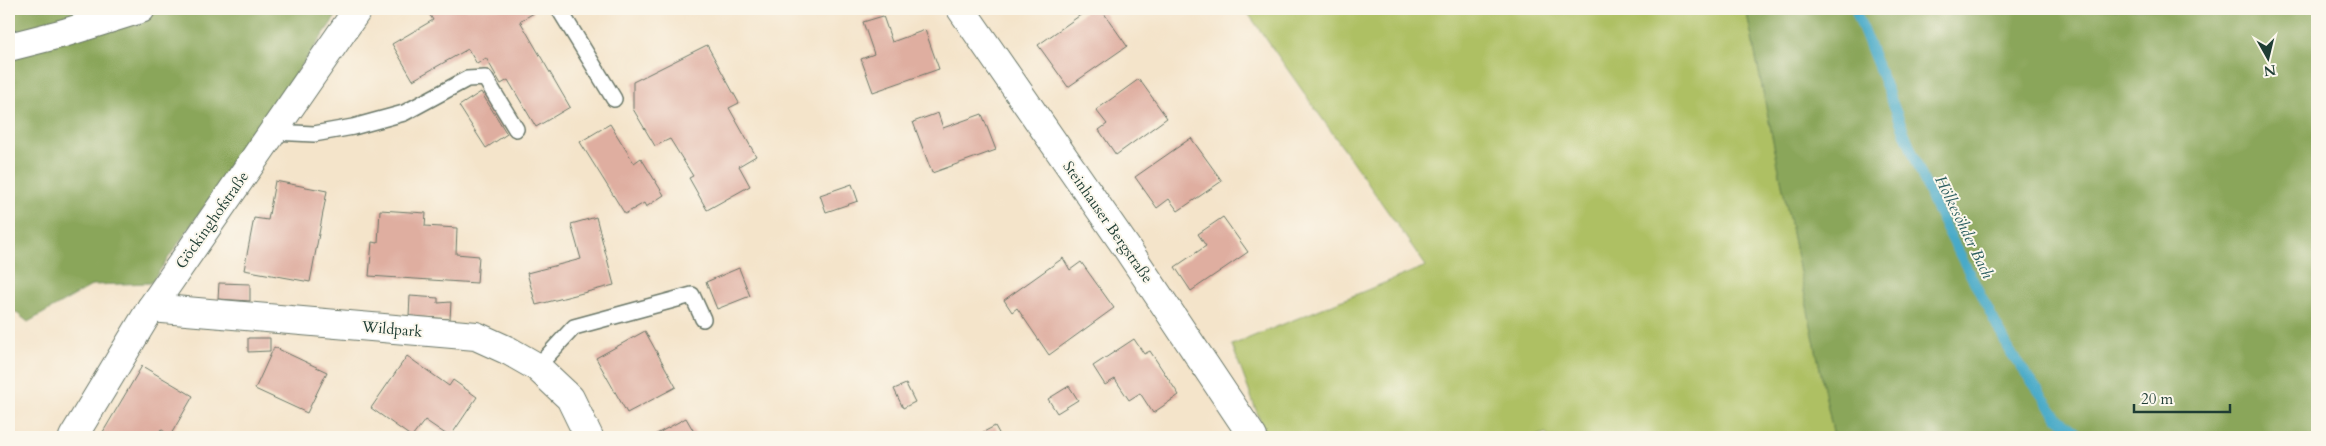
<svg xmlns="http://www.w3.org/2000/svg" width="2326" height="446" viewBox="0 0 2326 446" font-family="Cardo,serif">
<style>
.green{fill:#aec064;stroke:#667e4c}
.forest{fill:#8aa65a;stroke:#547247}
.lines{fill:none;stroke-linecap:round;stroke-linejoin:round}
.stream{stroke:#48aac8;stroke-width:10}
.building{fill:#dfaea0}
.service-casing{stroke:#6a7768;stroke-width:18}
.minor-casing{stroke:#6a7768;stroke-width:30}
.service{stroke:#fff;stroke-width:15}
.minor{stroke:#fff;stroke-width:28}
.labels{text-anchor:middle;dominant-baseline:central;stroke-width:4;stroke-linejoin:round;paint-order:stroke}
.street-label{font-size:15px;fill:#1f3d34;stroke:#fbf7ec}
.water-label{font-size:16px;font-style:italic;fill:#2b5e60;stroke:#fbf7ec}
</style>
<rect width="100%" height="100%" fill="#fbf7ec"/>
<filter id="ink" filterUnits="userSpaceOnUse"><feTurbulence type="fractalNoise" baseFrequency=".02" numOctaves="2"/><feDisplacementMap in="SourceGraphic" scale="10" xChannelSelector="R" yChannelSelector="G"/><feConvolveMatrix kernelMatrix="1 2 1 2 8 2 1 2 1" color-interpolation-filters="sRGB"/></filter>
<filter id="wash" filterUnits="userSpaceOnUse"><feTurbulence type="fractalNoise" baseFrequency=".0096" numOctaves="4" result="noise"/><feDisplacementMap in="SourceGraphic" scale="20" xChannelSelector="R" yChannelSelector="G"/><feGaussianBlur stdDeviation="1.12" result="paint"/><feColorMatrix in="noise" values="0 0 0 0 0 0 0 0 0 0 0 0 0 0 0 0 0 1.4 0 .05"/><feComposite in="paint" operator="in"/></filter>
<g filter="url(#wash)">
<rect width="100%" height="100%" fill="#f4e4ca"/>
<path class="green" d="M1245,9H1746L1834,437H1548L1546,433L1533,437H1266L1232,345L1426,266Z"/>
<g class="forest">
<path d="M9,9H341L151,283L93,285L28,322L9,307Z"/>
<path d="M1746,9H2317V437H1834Z"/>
</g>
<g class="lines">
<path class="stream" d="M1855,9L1932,201L2011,353L2058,418L2082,437"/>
</g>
<g id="blocks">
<g class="building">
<path d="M426,9H531L534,13L520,21L570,107L536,127L508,80L501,84L486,58L477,64L468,49L413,80L392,44L433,20Z"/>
<path d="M1089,9H1101L1127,46L1068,87L1038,45Z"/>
<path d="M883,16L892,42L925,30L939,69L873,92L861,59L874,54L863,22Z"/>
<path d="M707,45L739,103L729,108L756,156L739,166L750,186L707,210L689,178L693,176L670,139L655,146L633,109V82Z"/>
<path d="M1139,79L1167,118L1116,155L1099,130L1107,124L1096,110Z"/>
<path d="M481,92L507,134L486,148L459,106Z"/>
<path d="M938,113L943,128L982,114L996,150L932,173L913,122Z"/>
<path d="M610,124L634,163L641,158L664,195L646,207L644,203L625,214L580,142Z"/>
<path d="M1191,138L1222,181L1178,211L1169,199L1157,208L1135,177Z"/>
<path d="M275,181L327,191L310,282L244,270L254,218L268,220Z"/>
<path d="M852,184L858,201L826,212L820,195Z"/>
<path d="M380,210L426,213L425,226L457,228L456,254L479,256L477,283L369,276L372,242L378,243Z"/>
<path d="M596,217L614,285L536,305L527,273L581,259L571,224Z"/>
<path d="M1223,217L1248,252L1191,291L1175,267L1206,246L1198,234Z"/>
<path d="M1063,258L1070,270L1081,262L1114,308L1049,355L1017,308L1012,312L1004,300Z"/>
<path d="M739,268L750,296L717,309L706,282Z"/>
<path d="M219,283L250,284V301L218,299Z"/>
<path d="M410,296L438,298V303L451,302L450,319L409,316Z"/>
<path d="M645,331L676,387L627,413L596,358Z"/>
<path d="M248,338H270V351L248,352Z"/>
<path d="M1134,339L1144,354L1150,351L1179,395L1153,413L1140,393L1129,400L1115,379L1105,385L1093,366Z"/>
<path d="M274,347L327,372L307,413L255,389Z"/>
<path d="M407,356L449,386L453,380L477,397L450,437L425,420L412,437L371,408Z"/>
<path d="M142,366L193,396L170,436L161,429L157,437H100Z"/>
<path d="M906,384L915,402L903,408L894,389Z"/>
<path d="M1069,386L1078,400L1057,413L1048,399Z"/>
<path d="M686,418L697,437H651Z"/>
<path d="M995,426L1001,437H974Z"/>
</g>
</g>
</g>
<g filter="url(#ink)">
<use href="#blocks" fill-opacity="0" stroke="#6a7768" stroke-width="1"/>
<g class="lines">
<g class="service-casing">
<g id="service">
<path d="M559,9L614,99"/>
<path d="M273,132L314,134L353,127L404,113L467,79L485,78L516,129"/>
<path d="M537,367L574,327L692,295L703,319"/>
</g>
</g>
<g class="minor-casing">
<g id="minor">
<path d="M961,9L1126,247L1253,437"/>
<path d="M9,47L64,33L141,9"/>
<path d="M151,308L476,336L509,351L537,367L570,398L589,437"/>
<path d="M73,437L151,308L358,9"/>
</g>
</g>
<use href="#service" class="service"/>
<use href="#minor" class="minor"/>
</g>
</g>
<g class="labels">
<g class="street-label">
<text transform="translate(212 220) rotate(-55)">Göckinghofstraße</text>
<text transform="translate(1108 222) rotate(55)">Steinhauser Bergstraße</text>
<text transform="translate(392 329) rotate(5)">Wildpark</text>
</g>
<g class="water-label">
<text transform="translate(1964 227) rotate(64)">Hölkesöhder Bach</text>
</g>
</g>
<rect width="2326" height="446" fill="none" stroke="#fbf7ec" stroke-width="30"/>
<g transform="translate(2268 58) rotate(172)" stroke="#fbf7ec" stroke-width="4" paint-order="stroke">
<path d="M0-4L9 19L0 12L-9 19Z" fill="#1f3d34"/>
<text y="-8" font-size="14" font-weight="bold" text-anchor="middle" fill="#1f3d34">N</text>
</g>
<path d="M2134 404v8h96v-8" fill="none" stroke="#1f3d34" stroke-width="2.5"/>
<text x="2141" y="404" font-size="15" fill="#1f3d34" stroke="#fbf7ec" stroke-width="4" paint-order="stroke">20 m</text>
</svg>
